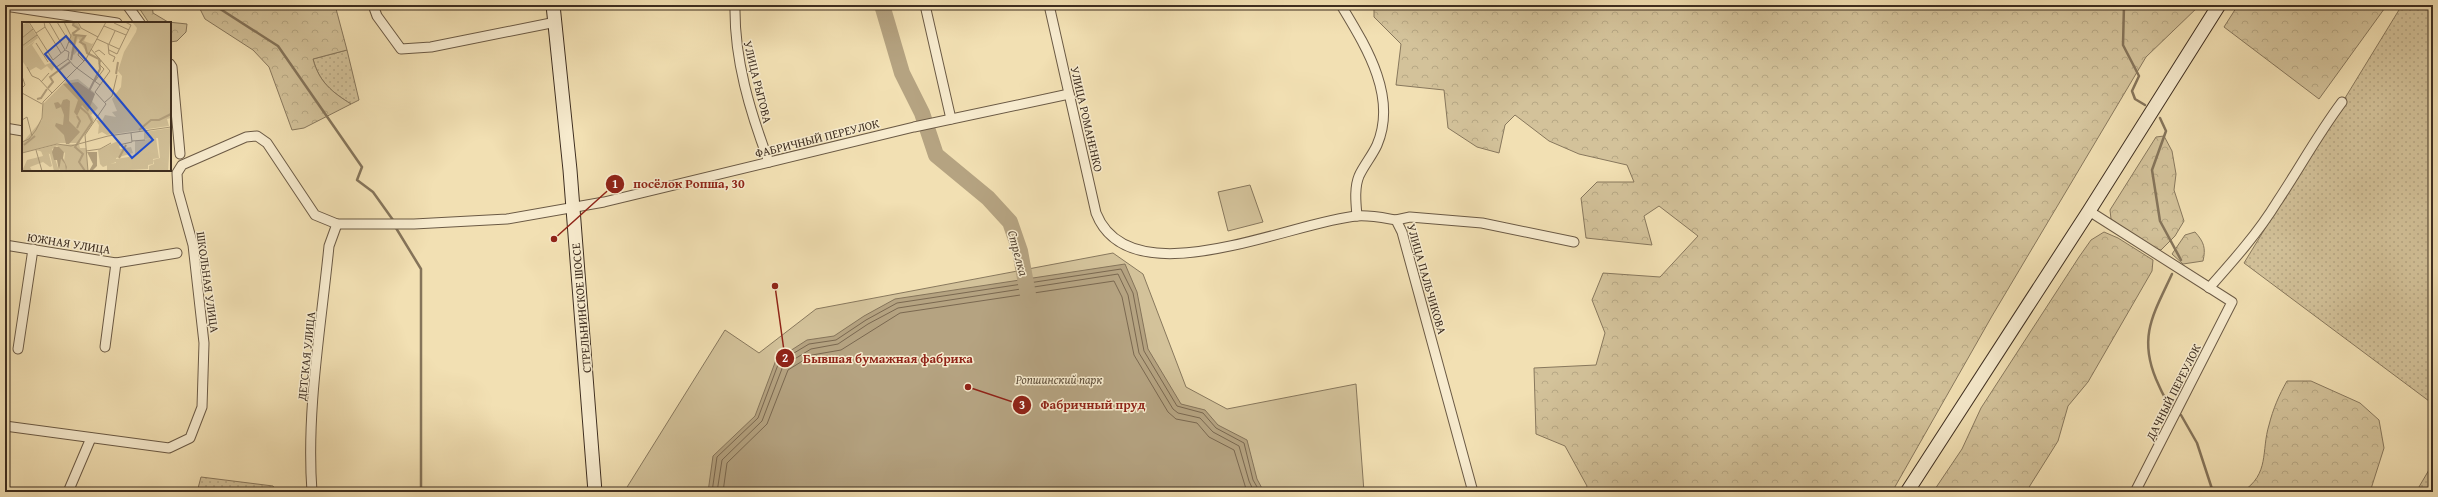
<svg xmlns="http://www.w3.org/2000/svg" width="2438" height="497" viewBox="0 0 2438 497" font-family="'Gentium Book Plus',serif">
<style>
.grass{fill:url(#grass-dots);stroke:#88785d}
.forest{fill:url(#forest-crowns);stroke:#88785d}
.green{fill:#d3c29a;stroke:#88785d}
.water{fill:#b5a381;stroke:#85745a}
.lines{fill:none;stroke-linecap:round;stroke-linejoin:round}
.shore{stroke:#7a6850;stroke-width:1}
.stream{stroke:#85745a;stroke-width:2.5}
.river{stroke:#b5a381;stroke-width:16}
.street-casing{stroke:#6b5a45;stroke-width:11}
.secondary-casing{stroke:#3e2e20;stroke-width:15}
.street{stroke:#f7ebce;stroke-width:9}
.secondary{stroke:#f7ebce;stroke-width:13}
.labels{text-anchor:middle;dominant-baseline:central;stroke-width:3;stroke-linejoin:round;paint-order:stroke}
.street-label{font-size:12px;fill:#3e2e20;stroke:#f7ebce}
.park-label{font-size:12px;font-style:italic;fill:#5c4c38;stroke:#f7ebce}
.water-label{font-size:13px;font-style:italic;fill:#5c4b38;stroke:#f7ebce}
.inset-river{fill:none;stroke:#b5a381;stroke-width:2}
.inset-road{fill:none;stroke:#aa9978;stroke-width:1}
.view{fill:#1d4ed8;fill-opacity:0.15;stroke:#1d4ed8;stroke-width:2}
.inset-edge{fill:none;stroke:#3e2e20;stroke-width:2}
.leader{fill:none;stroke:#8f2418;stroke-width:1.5}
.callout-dot{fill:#8f2418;stroke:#f7ebce;stroke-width:1.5}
.mark-label{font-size:12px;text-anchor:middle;font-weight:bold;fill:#fff}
.callout-label{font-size:13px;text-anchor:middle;font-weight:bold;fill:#8f2418;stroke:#f7ebce;stroke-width:3;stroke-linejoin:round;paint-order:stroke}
</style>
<defs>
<pattern id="grass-dots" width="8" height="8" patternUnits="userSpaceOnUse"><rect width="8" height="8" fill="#d3c29a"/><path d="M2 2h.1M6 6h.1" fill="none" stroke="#b6a784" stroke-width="1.8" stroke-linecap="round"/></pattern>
<pattern id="forest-crowns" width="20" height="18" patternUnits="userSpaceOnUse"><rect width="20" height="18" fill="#d3c29a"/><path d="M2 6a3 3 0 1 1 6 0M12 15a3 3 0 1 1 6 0" fill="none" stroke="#b6a784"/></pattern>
</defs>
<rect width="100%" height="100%" fill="#f2e0b3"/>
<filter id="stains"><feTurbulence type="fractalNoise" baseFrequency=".005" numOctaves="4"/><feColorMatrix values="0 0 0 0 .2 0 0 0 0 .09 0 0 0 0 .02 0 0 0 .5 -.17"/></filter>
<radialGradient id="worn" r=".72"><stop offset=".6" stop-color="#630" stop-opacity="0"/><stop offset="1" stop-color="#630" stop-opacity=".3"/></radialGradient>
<g class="grass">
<path d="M2402,5H2433V404L2244,263Z"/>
<path d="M347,50L359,100L351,104C332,92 319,82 313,59Z"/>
<path d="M2433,463V492H2416Z"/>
<path d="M201,477L273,486L278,492H197Z"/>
</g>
<g class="forest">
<path d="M137,5H152L153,13L168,22L187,24L186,32L177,41L170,42V23H149Z"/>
<path d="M198,5H335L347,50L313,59C319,82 332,92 351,104L304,128L292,130L269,67L253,50L205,19Z"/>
<path d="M1374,5H2200L2146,57L1992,316L1892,492H1585L1587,486L1565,446L1536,434L1534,368L1596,365L1605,333L1592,300L1603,273L1660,277L1698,236L1659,206L1644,216L1652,245L1586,238L1581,198L1597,182H1634L1627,165L1579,154L1549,141L1515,115L1505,125L1499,153L1477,147L1448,128L1444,90L1396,85L1401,44L1374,17Z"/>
<path d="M2238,5H2387L2319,99L2224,27Z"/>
<path d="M2164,136L2172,151L2176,174L2174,190L2184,221L2175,236L2161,250L2153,248L2111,219L2110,210L2156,137Z"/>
<path d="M2104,232L2118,238L2153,260L2152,271L2088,382L2068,406L2058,441L2026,492H1933L1962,449L1981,408L2079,257L2091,240Z"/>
<path d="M2195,232C2204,242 2206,248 2203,261L2183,264L2172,254L2185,235Z"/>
<path d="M2287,381H2311L2360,403L2379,420L2384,448L2370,492H2242C2270,474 2261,451 2269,425C2273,409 2279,395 2287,381Z"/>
</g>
<g class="green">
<path d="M1250,185L1263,222L1228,231L1218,192Z"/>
<path d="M1113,253L1143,274L1186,387L1227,409L1356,384L1364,492H624L725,330L759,353L816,309Z"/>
</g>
<path class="water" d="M1125,264L1137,292L1148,349L1181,404L1205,410L1218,425L1247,440L1257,479L1264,492H708L713,456L755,416L776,360L807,340L834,336L864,316L895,299Z"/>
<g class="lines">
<g class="shore">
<path d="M712,492L717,457L758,418L779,362L809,344L836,340L866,320L897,303L1121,269L1133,293L1144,351L1177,406L1203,413L1216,428L1244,443L1253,480L1260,492"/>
<path d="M717,492L722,460L762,421L783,366L811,349L838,344L868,324L898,308L1118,274L1128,295L1139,353L1173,409L1178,413L1200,418L1213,432L1239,446L1249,481L1254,492"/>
<path d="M723,492L727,463L767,424L788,370L812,355L841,350L900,313L1114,281L1122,297L1134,355L1168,412L1176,419L1197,423L1209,437L1234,450L1247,492"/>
</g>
<g class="stream">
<path d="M214,5L278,46L362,167L357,180L373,192L393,220"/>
<path d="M2124,5L2123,45L2139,76L2132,91L2135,99L2145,105"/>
<path d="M2160,118L2166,131L2152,170L2160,221L2181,260"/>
<path d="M396,228L421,269V492"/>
<path d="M2172,274C2154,313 2138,336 2156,379C2161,390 2164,399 2173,407"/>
<path d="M2181,415L2197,443L2213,492"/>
</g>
<path class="river" d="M882,5L902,73L922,113L936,155L988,198L1010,222L1020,251L1029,300"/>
<g class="street-casing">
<g id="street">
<path d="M127,5L140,23"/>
<path d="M373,5L377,16L401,49L431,47L556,22"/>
<path d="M735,5C734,59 750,112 769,162"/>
<path d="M925,5L951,119"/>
<path d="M1049,5L1096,213C1130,300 1293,221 1357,216C1370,215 1384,218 1396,220L1402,232L1473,492"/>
<path d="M1341,5C1365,45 1398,96 1377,145C1372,156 1364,165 1359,176C1354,188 1356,204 1357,216"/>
<path d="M5,6L117,23"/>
<path d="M170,64L172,67L180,154"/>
<path d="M5,128L23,131"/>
<path d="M2089,211L2232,302L2135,492"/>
<path d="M1396,220L1410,217L1482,223L1574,242"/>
<path d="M5,245L116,263L177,253"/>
<path d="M2209,288C2233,261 2258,233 2277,202C2299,169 2318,134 2342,102"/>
<path d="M105,347L116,263"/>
<path d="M18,349L33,249"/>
<path d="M5,426L169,448L190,438L202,407L204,343L193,245L178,191L177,173L182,165L246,137L257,136L267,143L315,215L337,224H414L507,219L604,202L914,127L1069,94"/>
<path d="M68,492L91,438"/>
<path d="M312,492C306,411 321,327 329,246L337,224"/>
</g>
</g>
<g class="secondary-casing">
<g id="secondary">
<path d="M553,5L570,170L595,492"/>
<path d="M1907,492L2089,211L2219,5"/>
</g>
</g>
<use href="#street" class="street"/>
<use href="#secondary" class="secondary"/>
</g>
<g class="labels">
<g class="street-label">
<text transform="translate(758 82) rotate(76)">УЛИЦА РЫТОВА</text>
<text transform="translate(1087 119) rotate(77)">УЛИЦА РОМАНЕНКО</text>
<text transform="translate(817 138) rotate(-14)">ФАБРИЧНЫЙ ПЕРЕУЛОК</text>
<text transform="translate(69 243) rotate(9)">ЮЖНАЯ УЛИЦА</text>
<text transform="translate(1427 279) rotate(74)">УЛИЦА ПАЛЬЧИКОВА</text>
<text transform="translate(208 282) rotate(82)">ШКОЛЬНАЯ УЛИЦА</text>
<text transform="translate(581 308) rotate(-95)">СТРЕЛЬНИНСКОЕ ШОССЕ</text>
<text transform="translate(306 356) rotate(-84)">ДЕТСКАЯ УЛИЦА</text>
<text transform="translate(2173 392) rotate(-63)">ДАЧНЫЙ ПЕРЕУЛОК</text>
</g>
<g class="park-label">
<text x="1059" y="379">Ропшинский парк</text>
</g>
<g class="water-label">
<text transform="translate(1018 253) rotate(75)">Стрелка</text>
</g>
</g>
<g transform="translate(22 22)">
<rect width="149" height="149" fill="#f2e0b3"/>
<path d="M13,19L10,23L23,43L31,40L33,43L30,49L25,44L19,48L14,45L7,49L1,40L0,28ZM134,116L137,136L131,137V142L126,143V147L85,149V142L94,141V137L113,134V119Z" fill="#d3c29a"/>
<path d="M49,0H55L58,6L53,12L64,14L62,19L70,22L72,20L66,33L56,16L53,24L56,28L52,33L49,31L51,21L48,23L49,12L56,7ZM110,0H149V96L145,97L147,104L85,113L80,110L76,112L77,103L74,98L80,99L83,93L94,95L90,90L95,89L90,77L99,65L100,54L96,49L102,30L114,10L115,6ZM149,106L146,149H127V144L132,142L131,138L138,136L136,116L122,117V110ZM96,119L98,127L109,125L111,131L94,136V140L81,145L78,142L76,128ZM57,122L58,126H64L66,149H38L37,140L39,137L42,140L43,131L35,124L30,127L37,149H32L28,132L14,128L33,123Z" fill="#d3c29a"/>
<path d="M6,0L16,16L0,28V3ZM56,57L73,71L70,79L76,86L69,93L72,98L58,117V121H38L0,131V121L20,98L21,82L44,59ZM19,129H26L30,144L28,145L21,140L8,145L10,149H0L5,138L21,134Z" fill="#d3c29a"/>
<path d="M56,60L73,72L66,90L60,83L55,94L52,90L56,78L41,62ZM45,77L48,79L47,99L58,110L47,122H44L42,113L33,104L34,101L41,103L42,93L39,85L34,87L32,81L36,80L39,83L41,78ZM32,125H37L42,130L41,136L45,145L44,149L43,142L39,137L37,149L35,138H32L30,130ZM65,130H75V144L70,149H67L71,142Z" fill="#b5a381"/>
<path class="inset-river" d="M52,0L51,3L57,7L51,11L52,13L63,14L58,20L63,23L65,31L77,37L78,47L67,69M49,38L54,14M94,52L96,40M26,66L31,60L28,55L48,40M15,77L19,76L25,67M58,85L66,92L70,100L53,125L61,132L57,140L63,149M55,94L58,99L55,106M117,108L129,98H137L149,92M2,123L13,114M97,136L104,123"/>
<path class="inset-road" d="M7,0L31,38L43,28L47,30L46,37L52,44L78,63M27,0L43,28M35,0L48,21M42,0L49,14L44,27M56,0L59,6L76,15M92,1L107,8M82,4L104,13M23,5L39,31M14,11L23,5L22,0M0,16L11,7M75,17L97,27M14,21L26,40M86,22L87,32L93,35L91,40M87,22L93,9M0,24L15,13M87,28L95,32L109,3L103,0M57,29L56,33L62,39M73,30L77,28L83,33M5,45L10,54L17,57L30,71M33,46L46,37M0,54L3,63L0,66M73,59L82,47L77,42L79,38M19,60L27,51M0,71L20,82M83,80L90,74L95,53M0,98L5,95L10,114M110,119L123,118M0,120L7,117L14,108L20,96L21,80L64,37L84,0M97,123L110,120L109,111M14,128L20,149M64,129L78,127L89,121M0,131L35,122L49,124L86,114L149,105M66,149L63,113L84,82L73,70L88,49L69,27"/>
<path class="view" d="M44,14L131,118L110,136L23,32Z"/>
<rect width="149" height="149" class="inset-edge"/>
</g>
<path class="leader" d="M554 239L615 184M775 286L785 358M968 387L1022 405"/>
<g class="callout-dot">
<circle cx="554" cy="239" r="4"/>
<circle cx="775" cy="286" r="4"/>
<circle cx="968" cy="387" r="4"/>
<circle cx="615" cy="184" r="10"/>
<circle cx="785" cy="358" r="10"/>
<circle cx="1022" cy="405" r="10"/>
</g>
<g class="mark-label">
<text x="615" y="188">1</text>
<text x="785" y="362">2</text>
<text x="1022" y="409">3</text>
</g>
<g class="callout-label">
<text x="689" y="188">посёлок Ропша, 30</text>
<text x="888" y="363">Бывшая бумажная фабрика</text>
<text x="1093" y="409">Фабричный пруд</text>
</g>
<rect width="2438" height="497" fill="none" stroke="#f2e0b3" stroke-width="20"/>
<rect x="6" y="6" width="2426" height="485" fill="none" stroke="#3e2e20" stroke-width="2"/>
<rect x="10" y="10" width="2418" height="477" fill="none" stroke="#3e2e20"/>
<rect width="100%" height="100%" filter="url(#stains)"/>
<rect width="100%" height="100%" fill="url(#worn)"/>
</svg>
